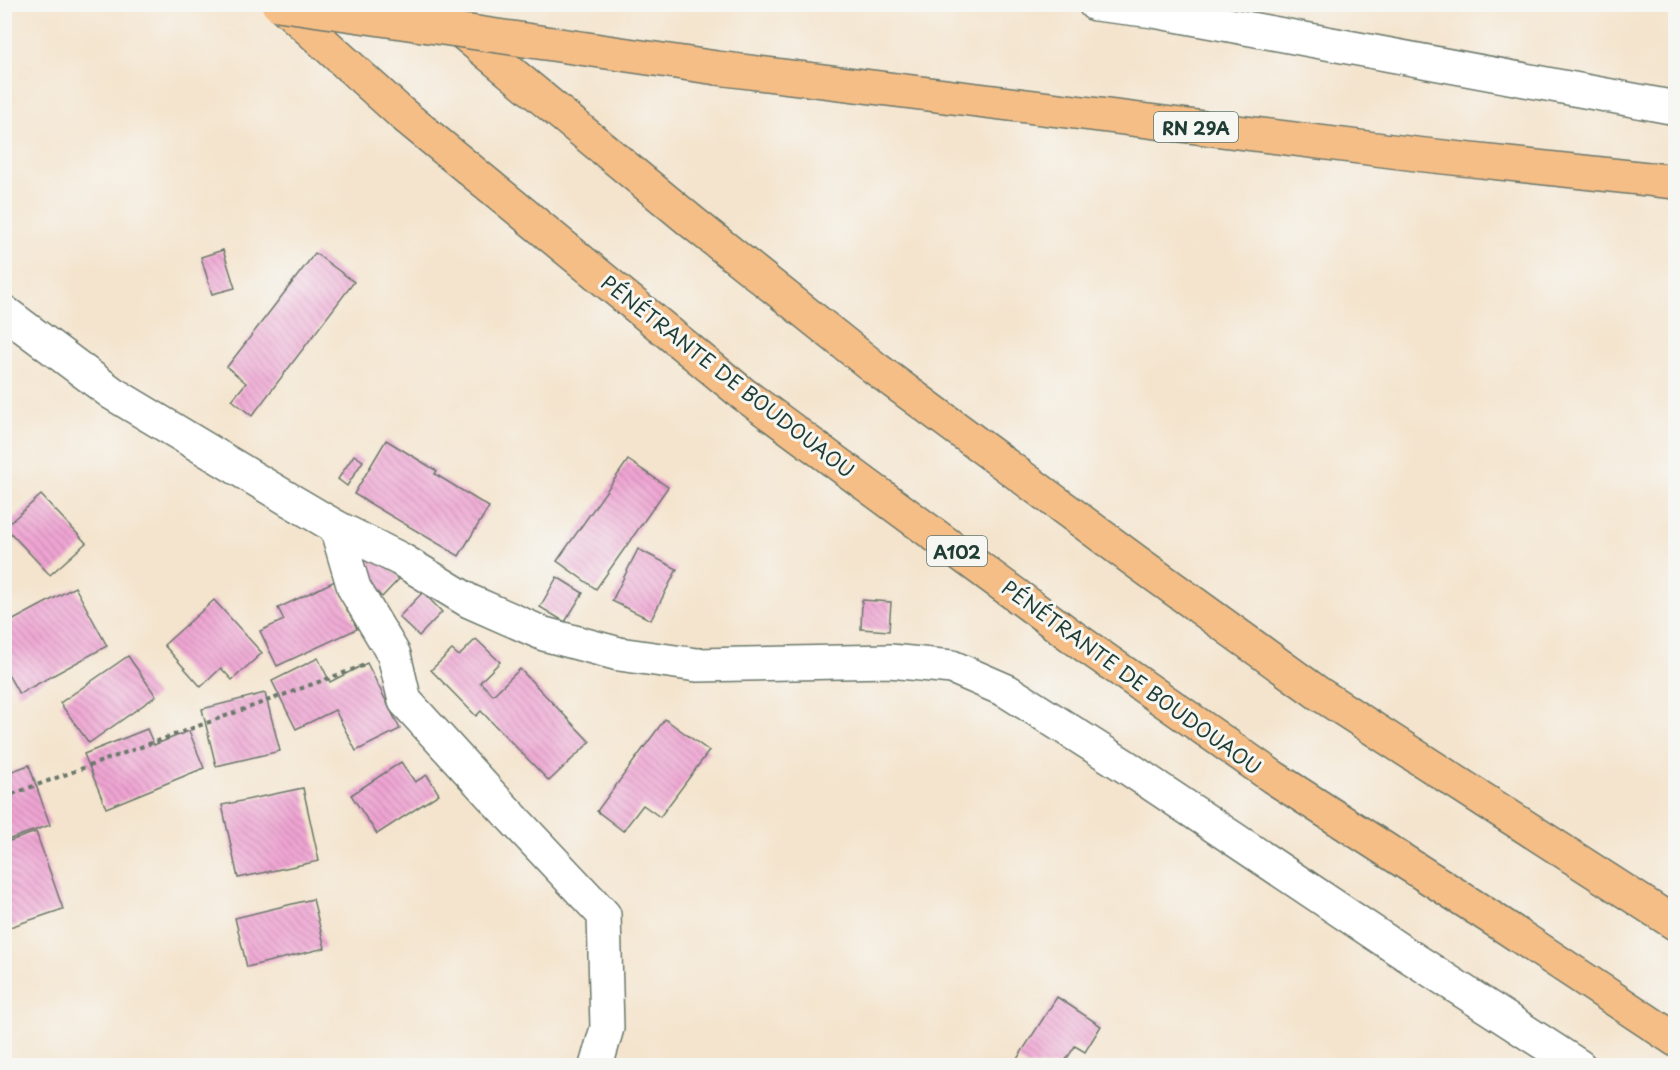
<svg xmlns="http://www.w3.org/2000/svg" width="1680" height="1070" viewBox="0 0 1680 1070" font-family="'Playpen Sans',sans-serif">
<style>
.building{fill:url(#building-back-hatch)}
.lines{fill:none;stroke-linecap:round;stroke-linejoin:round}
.minor-casing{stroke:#6a776a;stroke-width:36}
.major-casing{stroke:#6a776a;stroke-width:36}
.highway-casing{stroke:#6a776a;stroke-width:36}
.path{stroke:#6a776a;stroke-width:4;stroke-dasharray:4.5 4.5;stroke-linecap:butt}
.minor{stroke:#fff;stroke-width:33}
.major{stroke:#f6be87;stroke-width:33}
.highway{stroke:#f6be87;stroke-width:33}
.major-bridge-casing{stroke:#6a776a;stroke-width:36;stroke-linecap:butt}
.major-bridge{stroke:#f6be87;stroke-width:33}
.labels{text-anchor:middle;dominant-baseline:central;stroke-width:6;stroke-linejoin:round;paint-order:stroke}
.shield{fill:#f6f6f2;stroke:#60746d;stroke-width:1.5}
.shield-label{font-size:18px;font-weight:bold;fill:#1f3d34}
.street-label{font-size:20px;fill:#1f3d34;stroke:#f6f6f2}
</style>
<defs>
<pattern id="building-back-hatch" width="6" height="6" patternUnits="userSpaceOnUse" patternTransform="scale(1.5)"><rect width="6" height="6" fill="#f0a4d3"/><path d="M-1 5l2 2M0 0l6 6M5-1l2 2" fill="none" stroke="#c287ac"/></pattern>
</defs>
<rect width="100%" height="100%" fill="#f6f6f2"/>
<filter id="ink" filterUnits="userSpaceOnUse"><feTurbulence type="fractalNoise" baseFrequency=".0167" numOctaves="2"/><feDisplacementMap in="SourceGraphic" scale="12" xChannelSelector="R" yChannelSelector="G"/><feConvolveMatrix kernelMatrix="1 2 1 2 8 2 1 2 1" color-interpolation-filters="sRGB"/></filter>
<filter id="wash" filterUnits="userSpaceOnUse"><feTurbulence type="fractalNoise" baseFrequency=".008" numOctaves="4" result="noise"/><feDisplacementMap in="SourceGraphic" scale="24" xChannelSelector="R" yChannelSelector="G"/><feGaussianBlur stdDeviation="1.35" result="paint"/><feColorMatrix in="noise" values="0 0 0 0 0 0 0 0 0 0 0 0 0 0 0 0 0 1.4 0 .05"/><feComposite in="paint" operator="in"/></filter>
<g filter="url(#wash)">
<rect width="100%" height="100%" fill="#f4e4cd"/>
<g id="blocks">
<g class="building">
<path d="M223,250L235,288L212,294L201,257Z"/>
<path d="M315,253L354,282L252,416L232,400L246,383L227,367Z"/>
<path d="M386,440L437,471L435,474L489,507L459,556L354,494Z"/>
<path d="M354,455L363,461L347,486L338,479Z"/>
<path d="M628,460L668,487L596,589L557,561Z"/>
<path d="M41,495L86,543L50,575L5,527Z"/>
<path d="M370,549L400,578L382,597L352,568Z"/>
<path d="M638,549L677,569L651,620L612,601Z"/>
<path d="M557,577L583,593L565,622L540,607Z"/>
<path d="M335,581L357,629L277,666L260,631L284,620L278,608Z"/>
<path d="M75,587L107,646L19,694L4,667V625Z"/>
<path d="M423,592L442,612L419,636L399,617Z"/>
<path d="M214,600L262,653L232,680L221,668L201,687L164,645Z"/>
<path d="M862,600L891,602L889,631L861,629Z"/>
<path d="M476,639L500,662L480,682L493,695L520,669L590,742L549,781L481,711L476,716L431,670L452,650L459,656Z"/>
<path d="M128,656L156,696L89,743L60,703Z"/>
<path d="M318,658L330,682L367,663L400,729L356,751L335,710L296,729L272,681Z"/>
<path d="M265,693L280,751L216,766L202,709Z"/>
<path d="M665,719L709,751L660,817L643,805L623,831L597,811Z"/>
<path d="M147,729L154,745L189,731L204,768L106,808L84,754Z"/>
<path d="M401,762L415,782L427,775L439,794L377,834L351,795Z"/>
<path d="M29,765L50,825L4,841V774Z"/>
<path d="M303,788L319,861L238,878L222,805Z"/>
<path d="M36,832L63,909L4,929V843Z"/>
<path d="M313,899L325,948L247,967L235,918Z"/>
<path d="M1057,997L1101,1026L1085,1052L1075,1046L1062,1066H1027L1017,1059Z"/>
</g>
</g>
</g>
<g filter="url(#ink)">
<use href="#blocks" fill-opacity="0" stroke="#6a776a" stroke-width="1.5"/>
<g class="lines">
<g class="minor-casing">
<g id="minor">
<path d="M1095,4L1154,11L1676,108"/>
<path d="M4,312L112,393L290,500L336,527L400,559L469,601L544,634L619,654L697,665L890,661L952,667L1007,691L1125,766L1395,947L1579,1066"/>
<path d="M336,527L354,588L394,655L405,701L490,794L604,915L607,1028L596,1066"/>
</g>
</g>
<g class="major-casing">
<path id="major" d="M717,68L1416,154L1676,182"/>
</g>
<g class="highway-casing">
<g id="highway">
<path d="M281,4L401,113L742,393L1073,637L1273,777L1501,924L1676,1040"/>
<path d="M428,4L692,222L875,368L1134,560L1318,693L1676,924"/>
</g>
</g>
<path class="path" d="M4,797L365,665"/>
<use href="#minor" class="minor"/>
<use href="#major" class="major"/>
<use href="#highway" class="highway"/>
<g class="major-bridge-casing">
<path id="major-bridge" d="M278,4L717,68"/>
</g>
<use href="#major-bridge" class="major-bridge"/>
</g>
</g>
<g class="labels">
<g class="shield">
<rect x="1154" y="112" width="84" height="30" rx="4.5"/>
<rect x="927" y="536" width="60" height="30" rx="4.5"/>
</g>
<g class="shield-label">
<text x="1196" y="127">RN 29A</text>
<text x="957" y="551">A102</text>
</g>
<g class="street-label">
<text transform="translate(728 376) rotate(38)">PÉNÉTRANTE DE BOUDOUAOU</text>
<text transform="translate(1132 677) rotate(36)">PÉNÉTRANTE DE BOUDOUAOU</text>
</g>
</g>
<rect width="1680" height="1070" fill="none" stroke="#f6f6f2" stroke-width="24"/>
</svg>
